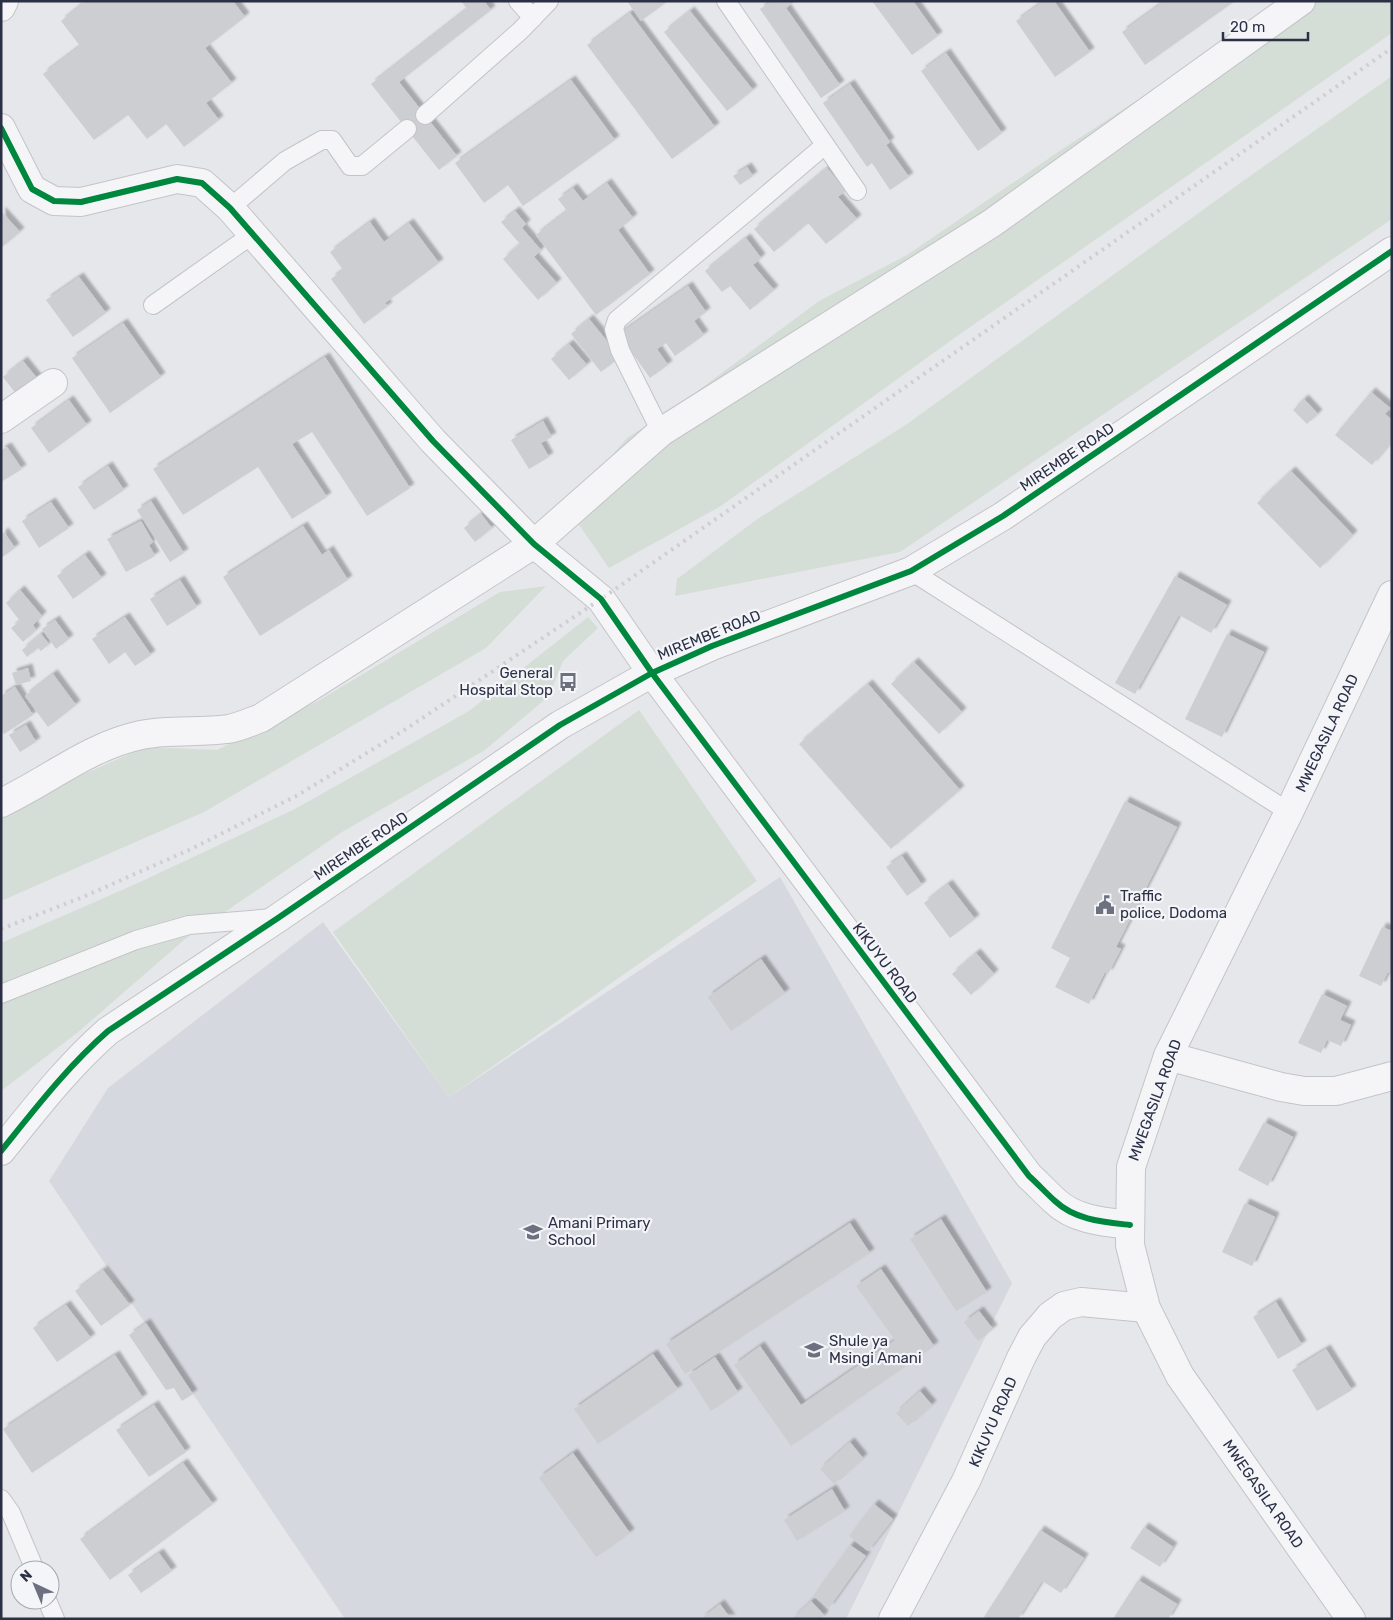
<svg xmlns="http://www.w3.org/2000/svg" width="1393" height="1620" viewBox="0 0 1393 1620" font-family="Rubik,sans-serif">
<style>
.built{fill:#d6d8df}
.green{fill:#d4ded6}
.building{fill:#cdced2;filter:url(#shadow)}
.lines{fill:none;stroke-linecap:round;stroke-linejoin:round}
.service-casing{stroke:#c3c4c8;stroke-width:20}
.minor-casing{stroke:#c3c4c8;stroke-width:30}
.tertiary-casing{stroke:#c3c4c8;stroke-width:30}
.service{stroke:#f5f5f7;stroke-width:18}
.minor{stroke:#f5f5f7;stroke-width:28}
.tertiary{stroke:#f5f5f7;stroke-width:28}
.rail{stroke:#cecfd2;stroke-width:4;stroke-dasharray:2.5 5;stroke-linecap:butt}
.cycleway-casing{stroke:#f4f5f9;stroke-width:9}
.cycleway{stroke:#00873e;stroke-width:6}
.labels{text-anchor:middle;dominant-baseline:central;stroke-width:4.5;stroke-linejoin:round;paint-order:stroke}
.street-label{font-size:15px;fill:#2b3045;stroke:#f4f5f9}
.poi-label{font-size:15px;fill:#2b3045;stroke:#f4f5f9;text-anchor:start}
</style>
<defs>
<filter id="shadow"><feDropShadow dx="4.5" dy="-4.5" stdDeviation="1" flood-color="#0004"/></filter>
</defs>
<rect width="100%" height="100%" fill="#e6e7ea"/>
<path class="built" d="M780,877L1012,1283L846,1619H345L49,1181L108,1088L323,922L449,1097Z"/>
<g class="green">
<path d="M1280,1H1392V33L953,339L721,506L609,568L577,522L569,505L627,438L692,395L819,301L907,255L1061,150L1231,39Z"/>
<path d="M1392,76V219L900,552L675,596L677,579L756,520L907,424L1236,186Z"/>
<path d="M546,586L486,648L204,812L1,901V811L145,747L217,750L318,701L500,592Z"/>
<path d="M588,617L598,628L563,661L549,696L485,750L342,832L184,940L77,1033L1,1091V943L138,883L295,809L469,711Z"/>
<path d="M639,710L757,881L449,1097L333,932Z"/>
</g>
<g class="building">
<path d="M86,1H233L245,17L205,48L232,83L206,103L219,120L184,147L166,124L147,139L128,115L94,140L43,74L80,46L61,21Z"/>
<path d="M461,1H484L491,10L399,82L457,156L439,170L371,84L467,9Z"/>
<path d="M627,1H668L641,21Z"/>
<path d="M772,1H795L786,8L840,85L821,98L760,9Z"/>
<path d="M872,1H913L938,36L912,55Z"/>
<path d="M1044,1H1054L1090,52L1055,77L1016,21Z"/>
<path d="M1165,1H1235L1145,65L1122,32Z"/>
<path d="M690,11L753,90L727,111L664,32Z"/>
<path d="M630,13L715,127L672,159L587,45Z"/>
<path d="M946,53L1002,133L978,151L921,71Z"/>
<path d="M571,80L615,140L523,206L508,185L484,203L455,163Z"/>
<path d="M850,84L890,142L886,145L909,177L890,190L872,163L867,167L823,103Z"/>
<path d="M747,167L753,176L740,185L733,176Z"/>
<path d="M827,168L846,190L838,197L857,219L826,244L808,223L774,252L754,229Z"/>
<path d="M607,183L633,218L618,230L650,274L596,315L536,235L567,211L558,199L573,188L583,201Z"/>
<path d="M1,211L20,232L1,248Z"/>
<path d="M515,211L526,224L522,228L541,250L534,257L557,283L538,300L503,259L520,244L501,222Z"/>
<path d="M370,222L384,242L409,223L439,263L385,303L388,306L364,324L331,279L343,270L330,252Z"/>
<path d="M746,238L761,258L753,265L774,290L750,310L730,286L722,292L705,271Z"/>
<path d="M79,277L106,313L73,337L46,300Z"/>
<path d="M688,286L706,312L694,321L704,335L675,356L666,343L657,349L668,365L650,378L619,334Z"/>
<path d="M589,319L620,357L601,372L571,334Z"/>
<path d="M123,323L161,377L110,413L72,358Z"/>
<path d="M569,344L587,365L569,380L551,359Z"/>
<path d="M325,357L410,488L367,516L312,432L292,444L327,497L292,519L258,467L183,515L153,469Z"/>
<path d="M23,361L41,383L20,399L3,377Z"/>
<path d="M1371,392L1390,408L1385,414L1392,420V441L1372,465L1335,435Z"/>
<path d="M1304,399L1318,414L1307,424L1293,410Z"/>
<path d="M69,400L87,425L49,453L31,428Z"/>
<path d="M543,421L552,437L541,443L549,457L529,469L511,440Z"/>
<path d="M7,447L22,469L1,482V450Z"/>
<path d="M108,466L124,490L94,510L78,487Z"/>
<path d="M1291,471L1353,535L1320,568L1257,503Z"/>
<path d="M151,501L184,553L170,562L137,510Z"/>
<path d="M51,502L69,528L39,548L22,521Z"/>
<path d="M481,514L492,528L475,542L464,528Z"/>
<path d="M141,521L153,542L149,545L155,556L126,572L107,539Z"/>
<path d="M303,526L322,555L329,550L348,580L260,636L223,577Z"/>
<path d="M4,532L15,548L1,558V535Z"/>
<path d="M85,555L102,578L73,599L57,576Z"/>
<path d="M1175,576L1227,605L1211,633L1179,615L1135,694L1115,683Z"/>
<path d="M180,580L197,607L167,626L150,599Z"/>
<path d="M20,590L42,616L33,625L36,630L23,642L11,628L20,621L6,603Z"/>
<path d="M125,617L151,655L135,666L125,652L109,664L92,639Z"/>
<path d="M55,620L69,639L56,649L42,629Z"/>
<path d="M41,634L49,644L41,651L38,648L27,657L22,650Z"/>
<path d="M1227,634L1264,652L1222,737L1185,719Z"/>
<path d="M914,662L962,712L939,734L891,684Z"/>
<path d="M28,668L31,681L16,685L12,673Z"/>
<path d="M53,674L76,705L48,727L25,696Z"/>
<path d="M868,684L960,790L891,849L799,744Z"/>
<path d="M15,687L33,715L4,734L1,731V696Z"/>
<path d="M26,725L36,742L20,752L9,735Z"/>
<path d="M1125,801L1177,827L1116,947L1121,949L1108,974L1105,972L1089,1004L1055,987L1070,958L1051,948Z"/>
<path d="M902,856L922,885L907,896L886,867Z"/>
<path d="M948,884L975,919L950,938L924,903Z"/>
<path d="M1382,927L1392,931V974L1388,972L1381,986L1359,976Z"/>
<path d="M976,953L994,974L971,995L952,974Z"/>
<path d="M761,959L785,993L731,1031L708,997Z"/>
<path d="M1322,994L1347,1006L1340,1020L1351,1025L1341,1046L1327,1040L1321,1053L1298,1043Z"/>
<path d="M1264,1122L1293,1137L1268,1186L1238,1170Z"/>
<path d="M1245,1203L1275,1217L1252,1266L1222,1252Z"/>
<path d="M941,1219L987,1292L956,1311L910,1239Z"/>
<path d="M850,1223L870,1253L685,1374L666,1344Z"/>
<path d="M881,1269L934,1346L791,1446L734,1365L760,1346L801,1405L895,1340L856,1286Z"/>
<path d="M103,1270L130,1305L101,1326L75,1291Z"/>
<path d="M1276,1302L1302,1345L1278,1359L1253,1317Z"/>
<path d="M66,1305L91,1338L57,1362L33,1328Z"/>
<path d="M979,1311L993,1329L978,1341L964,1322Z"/>
<path d="M146,1323L193,1394L182,1401L174,1388L166,1390L129,1335Z"/>
<path d="M1326,1349L1352,1390L1317,1411L1292,1370Z"/>
<path d="M653,1354L678,1389L598,1444L574,1409Z"/>
<path d="M115,1355L143,1398L32,1473L3,1429Z"/>
<path d="M715,1357L738,1392L711,1411L688,1375Z"/>
<path d="M920,1391L932,1405L908,1426L896,1413Z"/>
<path d="M154,1405L186,1452L149,1477L116,1430Z"/>
<path d="M850,1442L863,1458L834,1484L820,1469Z"/>
<path d="M573,1453L630,1533L596,1557L539,1478Z"/>
<path d="M183,1463L213,1504L110,1580L80,1539Z"/>
<path d="M832,1489L845,1511L797,1541L784,1520Z"/>
<path d="M874,1504L893,1519L868,1551L849,1536Z"/>
<path d="M1144,1527L1173,1547L1160,1567L1130,1548Z"/>
<path d="M1040,1530L1084,1558L1061,1593L1042,1581L1018,1619H988L984,1617Z"/>
<path d="M850,1545L866,1556L829,1608L813,1596Z"/>
<path d="M159,1553L172,1571L141,1593L128,1575Z"/>
<path d="M1138,1580L1177,1604L1168,1619H1113Z"/>
<path d="M811,1601L824,1615L821,1619H792Z"/>
<path d="M720,1604L731,1619H701Z"/>
</g>
<g class="lines">
<g class="service-casing">
<g id="service">
<path d="M518,1L533,18"/>
<path d="M726,1L857,191"/>
<path d="M425,115L520,31L549,1"/>
<path d="M230,208L285,161L322,140H332L350,166H362L407,129"/>
<path d="M153,305L253,234"/>
<path d="M661,432L620,350L614,329L617,320L750,209L825,145"/>
<path d="M911,571L1289,812"/>
<path d="M1,994L136,940L189,925L273,918"/>
<path d="M1,1499L11,1513L35,1570"/>
<path d="M47,1600L55,1619"/>
</g>
</g>
<g class="minor-casing">
<g id="minor">
<path d="M1,7L4,1"/>
<path d="M1,128L32,189L54,201L81,202L177,179L202,183L230,208L433,441L534,544L601,599L652,673L1029,1176C1038,1184 1046,1193 1055,1201C1075,1220 1104,1222 1130,1225"/>
<path d="M1,419L53,383"/>
<path d="M1,803C48,781 89,746 141,735C169,729 200,733 228,729C240,727 250,722 261,718L534,544L661,432L992,223L1301,1"/>
<path d="M1168,1056L1281,1087L1304,1091H1336L1392,1076"/>
<path d="M1,1151C35,1109 67,1067 108,1031L278,918L560,725L652,673L712,646L911,571L1003,516L1392,251"/>
<path d="M893,1619L966,1481L1021,1358L1032,1337L1050,1316L1064,1306L1081,1302L1146,1308"/>
</g>
</g>
<g class="tertiary-casing">
<path id="tertiary" d="M1351,1619L1180,1376L1146,1308L1130,1245L1131,1167L1168,1056L1289,812L1392,595"/>
</g>
<use href="#service" class="service"/>
<use href="#minor" class="minor"/>
<use href="#tertiary" class="tertiary"/>
<path class="rail" d="M1,929L83,897L189,850L298,795L406,729L601,599L1392,48"/>
<g class="cycleway-casing">
<g id="cycleway">
<path d="M1,128L32,189L54,201L81,202L177,179L202,183L230,208L433,441L534,544L601,599L652,673L1029,1176C1038,1184 1046,1193 1055,1201C1075,1220 1104,1222 1130,1225"/>
<path d="M1,1151C35,1109 67,1067 108,1031L278,918L560,725L652,673L712,646L911,571L1003,516L1392,251"/>
</g>
</g>
<use href="#cycleway" class="cycleway"/>
</g>
<defs>
<g id="bus-bare" transform="scale(1.5)"><path d="M-5-6H5V4H4V6H2V4H-2V6H-4V4H-5ZM-3.5-4V0h7V-4ZM-3.5 1.2v1.5H-2V1.2ZM2 1.2v1.5H3.5V1.2Z" fill="#6c707f" stroke="#f4f5f9" stroke-width="2.5" paint-order="stroke"/></g>
<g id="civic-bare" transform="scale(1.5)"><path d="M-.6-6.5H3V-4.5H.6V-3L4-1V1h2V6H-6V1h2V-1L-.6-3ZM-1.2 2.5V6h2.4V2.5Z" fill="#6c707f" stroke="#f4f5f9" stroke-width="2.5" paint-order="stroke"/></g>
<g id="school-bare" transform="scale(1.5)"><path d="M0-5L7-2L0 1L-7-2ZM-4 1L0 2.5L4 1V4Q0 6-4 4Z" fill="#6c707f" stroke="#f4f5f9" stroke-width="2.5" paint-order="stroke"/></g>
</defs>
<g fill-rule="evenodd">
<use href="#bus-bare" x="568" y="682"/>
<use href="#civic-bare" x="1105" y="905"/>
<use href="#school-bare" x="533" y="1232"/>
<use href="#school-bare" x="814" y="1350"/>
</g>
<g class="labels">
<g class="street-label">
<text transform="translate(1067 457) rotate(-34)">MIREMBE ROAD</text>
<text transform="translate(709 635) rotate(-22)">MIREMBE ROAD</text>
<text transform="translate(1327 733) rotate(-65)">MWEGASILA ROAD</text>
<text transform="translate(361 846) rotate(-34)">MIREMBE ROAD</text>
<text transform="translate(885 963) rotate(53)">KIKUYU ROAD</text>
<text transform="translate(1155 1100) rotate(-70)">MWEGASILA ROAD</text>
<text transform="translate(993 1422) rotate(-66)">KIKUYU ROAD</text>
<text transform="translate(1263 1494) rotate(55)">MWEGASILA ROAD</text>
</g>
<g class="poi-label">
<text x="553" y="673" text-anchor="end">General<tspan x="553" dy="17">Hospital Stop</tspan></text>
<text x="1120" y="896">Traffic<tspan x="1120" dy="17">police, Dodoma</tspan></text>
<text x="548" y="1223">Amani Primary<tspan x="548" dy="17">School</tspan></text>
<text x="829" y="1341">Shule ya<tspan x="829" dy="17">Msingi Amani</tspan></text>
</g>
</g>
<rect width="1393" height="1620" fill="none" stroke="#2b3045" stroke-width="5"/>
<g transform="translate(35 1585) rotate(316)"><circle r="24" fill="#f4f5f9" stroke="#a4a6b1"/>
<path d="M0-4L9 19L0 12L-9 19Z" fill="#6c707f"/>
<text y="-8" font-size="14" font-weight="bold" text-anchor="middle" fill="#2b3045">N</text>
</g>
<path d="M1223 32v8h85v-8" fill="none" stroke="#2b3045" stroke-width="2.5"/>
<text x="1230" y="32" font-size="15" fill="#2b3045" stroke="#f4f5f9" stroke-width="4" paint-order="stroke">20 m</text>
</svg>
